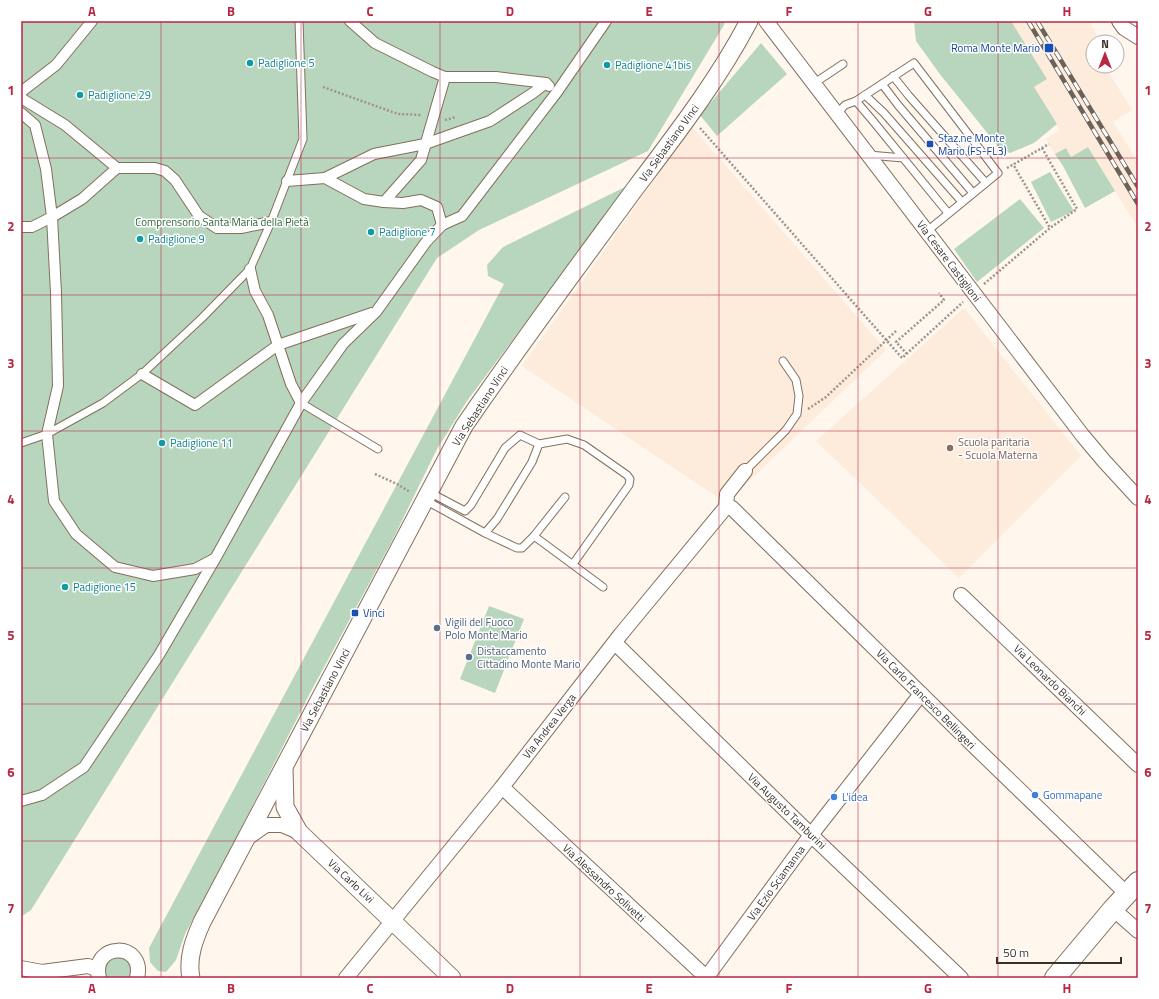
<svg xmlns="http://www.w3.org/2000/svg" width="1159" height="999" viewBox="0 0 1159 999" font-family="'Titillium Web',sans-serif">
<style>
.built{fill:#fdebdb}
.green{fill:#b8d6bd}
.lines{fill:none;stroke-linecap:round;stroke-linejoin:round}
.service-casing{stroke:#836f5c;stroke-width:9}
.pedestrian-casing{stroke:#836f5c;stroke-width:12}
.minor-casing{stroke:#836f5c;stroke-width:16}
.tertiary-casing{stroke:#836f5c;stroke-width:19}
.secondary-casing{stroke:#836f5c;stroke-width:22}
.path{stroke:#9d948b;stroke-width:2.5;stroke-dasharray:2 2;stroke-linecap:butt}
.service{stroke:#fff;stroke-width:7}
.pedestrian{stroke:#fff;stroke-width:10}
.minor{stroke:#fff;stroke-width:14}
.tertiary{stroke:#fff;stroke-width:17}
.secondary{stroke:#fff;stroke-width:20}
.rail-casing{stroke:#6b625a;stroke-width:4.5}
.rail{stroke:#fff;stroke-width:3;stroke-dasharray:9;stroke-linecap:butt}
.grid{fill:none;stroke:#b82644;stroke-width:1;stroke-opacity:0.55}
.transit-dot{fill:#1a4fb4;stroke:#fff;stroke-width:1.5}
.culture-dot{fill:#0f9aa8;stroke:#fff;stroke-width:1.5}
.education-dot{fill:#8d6e63;stroke:#fff;stroke-width:1.5}
.service-dot{fill:#5c6f8a;stroke:#fff;stroke-width:1.5}
.shop-dot{fill:#3f7fe0;stroke:#fff;stroke-width:1.5}
.labels{text-anchor:middle;dominant-baseline:central;stroke-width:3;stroke-linejoin:round;paint-order:stroke}
.transit-label{font-size:11px;fill:#164399;stroke:#fff;text-anchor:start}
.culture-label{font-size:11px;fill:#0d838f;stroke:#fff;text-anchor:start}
.street-label{font-size:11px;fill:#3a3129;stroke:#fff}
.park-label{font-size:11px;fill:#32643e;stroke:#fff}
.education-label{font-size:11px;fill:#785e54;stroke:#fff;text-anchor:start}
.service-label{font-size:11px;fill:#4e5e75;stroke:#fff;text-anchor:start}
.shop-label{font-size:11px;fill:#366cbe;stroke:#fff;text-anchor:start}
.neatline{fill:none;stroke:#b82644;stroke-width:1.5}
.grid-label{font-size:13px;text-anchor:middle;font-weight:bold;fill:#b82644}
</style>
<rect width="100%" height="100%" fill="#fff6ed"/>
<g class="built">
<path d="M1011,21H1089L1101,42H1093V66H1109L1106,68L1132,110L1113,122L1138,162V228L1088,147L1071,157L1066,148L1055,154L1046,139L1060,130L1034,87L1047,79Z"/>
<path d="M692,127L886,350L726,503L522,366Z"/>
<path d="M964,308L1081,456L959,578L816,441Z"/>
</g>
<g class="green">
<path d="M21,21H725L724,25L648,151L479,230L437,258L31,910L21,917Z"/>
<path d="M914,21H1011L1047,79L1034,87L1057,124L1034,143L1010,153L1001,150L939,73L916,41Z"/>
<path d="M761,43L787,74L717,136L700,115Z"/>
<path d="M1088,147L1115,191L1085,208L1063,166L1055,154L1066,148L1071,157Z"/>
<path d="M1050,172L1074,211L1051,222L1031,182Z"/>
<path d="M627,186L467,401L437,449L393,539L309,695L232,846L185,934L176,960L166,972L158,971L150,962L149,948L504,284L488,276L487,265L503,247Z"/>
<path d="M1020,199L1044,228L977,282L954,249Z"/>
<path d="M489,606L524,619L495,693L460,679Z"/>
<path d="M113,957L126,958C131,964 134,971 130,978H106L103,973L105,963Z"/>
</g>
<g class="lines">
<g class="service-casing">
<g id="service">
<path d="M893,76L909,96L986,183"/>
<path d="M813,84L843,64"/>
<path d="M882,84L898,105L973,193"/>
<path d="M865,95L884,113L962,202"/>
<path d="M856,101L873,121L948,213"/>
<path d="M837,114L845,105L856,101L914,63L998,173L926,232"/>
<path d="M869,155L903,158"/>
<path d="M301,403L378,449"/>
<path d="M21,443L47,434L103,403L142,374L202,318L250,269L271,222L303,139L299,21"/>
<path d="M539,444L567,439L584,445L627,475L630,479L629,485L573,564"/>
<path d="M745,471L786,430L797,414L799,396L796,380L783,361"/>
<path d="M425,500L485,533L497,519L532,462L539,444L520,435L505,448L471,505L465,511L429,492"/>
<path d="M485,533L517,548H522L534,536L565,497"/>
<path d="M534,536L603,587"/>
</g>
</g>
<g class="pedestrian-casing">
<g id="pedestrian">
<path d="M350,21L375,43L433,72L445,77H496L546,83L549,86"/>
<path d="M21,92L56,65L92,21"/>
<path d="M21,98L65,125L117,168"/>
<path d="M21,113L35,125L46,169L52,217L56,293L58,386L47,434L54,501L76,534L115,567L153,576L195,569L214,559"/>
<path d="M325,178L374,154L425,144L490,121L533,93L546,83"/>
<path d="M287,181L325,178L364,199L384,202L403,203L421,200L437,207L442,225"/>
<path d="M384,202L421,160L445,77"/>
<path d="M21,227H32L52,217L82,199L117,168H155L165,171L175,180L199,216L217,228H241L271,222"/>
<path d="M250,269L255,291L268,315L291,384L301,403"/>
<path d="M142,374L195,405L278,345L372,313"/>
<path d="M21,801L42,795L84,767L159,655L215,559L301,403L343,344L376,312L426,242L442,225L462,216L557,92L606,21"/>
</g>
</g>
<g class="minor-casing">
<g id="minor">
<path d="M766,21L1083,436L1104,461L1138,498"/>
<path d="M1119,21L1124,28L1138,37"/>
<path d="M726,507L732,508L973,745L1127,894"/>
<path d="M961,595L1138,765"/>
<path d="M615,643L811,835L961,978"/>
<path d="M502,787L707,978"/>
<path d="M246,839L266,825H282L299,832"/>
<path d="M1113,909L1138,931"/>
<path d="M21,968L42,972L88,966L97,969"/>
<path d="M99,978C90,942 146,941 137,978"/>
<path d="M346,978L502,787L621,634L726,507L727,494L745,471"/>
<path d="M706,978L811,835L921,694"/>
</g>
</g>
<g class="tertiary-casing">
<g id="tertiary">
<path d="M284,768L285,807L299,832L452,978"/>
<path d="M191,978C187,958 194,940 202,922L464,426C520,344 579,265 637,186C677,133 718,80 749,21"/>
</g>
</g>
<g class="secondary-casing">
<path id="secondary" d="M1055,978L1113,909L1138,882"/>
</g>
<g class="path">
<path d="M323,87L398,114L421,115"/>
<path d="M445,120L456,117"/>
<path d="M700,128L902,358L963,302"/>
<path d="M1042,148L1077,209L1050,228"/>
<path d="M1007,168L1049,144"/>
<path d="M984,284L1050,228L1013,164"/>
<path d="M907,354L896,342L944,300L939,293"/>
<path d="M808,409L826,397L896,331"/>
<path d="M375,474L397,484L410,492"/>
</g>
<use href="#service" class="service"/>
<use href="#pedestrian" class="pedestrian"/>
<use href="#minor" class="minor"/>
<use href="#tertiary" class="tertiary"/>
<use href="#secondary" class="secondary"/>
<g class="rail-casing">
<g id="rail">
<path d="M1028,21L1138,204"/>
<path d="M1037,21L1138,187"/>
</g>
</g>
<use href="#rail" class="rail"/>
</g>
<path class="grid" d="M161,21V978M301,21V978M440,21V978M580,21V978M719,21V978M858,21V978M998,21V978M21,158H1138M21,295H1138M21,431H1138M21,568H1138M21,704H1138M21,841H1138"/>
<g class="transit-dot">
<rect x="1044" y="43" width="10" height="10" rx="2"/>
<rect x="926" y="140" width="8" height="8" rx="2"/>
<rect x="351" y="609" width="8" height="8" rx="2"/>
</g>
<g class="culture-dot">
<circle cx="250" cy="63" r="4"/>
<circle cx="607" cy="65" r="4"/>
<circle cx="80" cy="95" r="4"/>
<circle cx="371" cy="232" r="4"/>
<circle cx="140" cy="239" r="4"/>
<circle cx="162" cy="443" r="4"/>
<circle cx="65" cy="587" r="4"/>
</g>
<circle class="education-dot" cx="950" cy="448" r="4"/>
<g class="service-dot">
<circle cx="437" cy="628" r="4"/>
<circle cx="469" cy="657" r="4"/>
</g>
<g class="shop-dot">
<circle cx="1035" cy="795" r="4"/>
<circle cx="834" cy="797" r="4"/>
</g>
<g class="labels">
<g class="transit-label">
<text x="1040" y="48" text-anchor="end">Roma Monte Mario</text>
<text x="938" y="138">Staz.ne Monte<tspan x="938" dy="13">Mario (FS-FL3)</tspan></text>
<text x="363" y="613">Vinci</text>
</g>
<g class="culture-label">
<text x="258" y="63">Padiglione 5</text>
<text x="615" y="65">Padiglione 41bis</text>
<text x="88" y="95">Padiglione 29</text>
<text x="379" y="232">Padiglione 7</text>
<text x="148" y="239">Padiglione 9</text>
<text x="170" y="443">Padiglione 11</text>
<text x="73" y="587">Padiglione 15</text>
</g>
<g class="street-label">
<text transform="translate(669 143) rotate(-54)">Via Sebastiano Vinci</text>
<text transform="translate(949 261) rotate(53)">Via Cesare Castiglioni</text>
<text transform="translate(480 406) rotate(-57)">Via Sebastiano Vinci</text>
<text transform="translate(1050 680) rotate(44)">Via Leonardo Bianchi</text>
<text transform="translate(325 690) rotate(-62)">Via Sebastiano Vinci</text>
<text transform="translate(926 699) rotate(45)">Via Carlo Francesco Bellingeri</text>
<text transform="translate(549 726) rotate(-52)">Via Andrea Verga</text>
<text transform="translate(787 811) rotate(44)">Via Augusto Tamburini</text>
<text transform="translate(351 881) rotate(43)">Via Carlo Livi</text>
<text transform="translate(604 883) rotate(43)">Via Alessandro Solivetti</text>
<text transform="translate(776 883) rotate(-54)">Via Ezio Sciamanna</text>
</g>
<g class="park-label">
<text x="222" y="222">Comprensorio Santa Maria della Pietà</text>
</g>
<g class="education-label">
<text x="958" y="442">Scuola paritaria<tspan x="958" dy="13">- Scuola Materna</tspan></text>
</g>
<g class="service-label">
<text x="445" y="622">Vigili del Fuoco<tspan x="445" dy="13">Polo Monte Mario</tspan></text>
<text x="477" y="651">Distaccamento<tspan x="477" dy="13">Cittadino Monte Mario</tspan></text>
</g>
<g class="shop-label">
<text x="1043" y="795">Gommapane</text>
<text x="842" y="797">L'idea</text>
</g>
</g>
<rect width="1159" height="999" fill="none" stroke="#ffffff" stroke-width="44"/>
<g transform="translate(1105 54)"><circle r="19" fill="#ffffff" stroke="#b0ada9"/>
<path d="M0-3L7 15L0 10L-7 15Z" fill="#b82644"/>
<text y="-6" font-size="11" font-weight="bold" text-anchor="middle" fill="#3a3129">N</text>
</g>
<path d="M997 957v6h124v-6" fill="none" stroke="#3a3129" stroke-width="2"/>
<text x="1003" y="957" font-size="12" fill="#3a3129" stroke="#ffffff" stroke-width="3" paint-order="stroke">50 m</text>
<rect x="22" y="22" width="1115" height="955" class="neatline"/>
<g class="grid-label">
<text x="92" y="16">A</text>
<text x="231" y="16">B</text>
<text x="370" y="16">C</text>
<text x="510" y="16">D</text>
<text x="649" y="16">E</text>
<text x="789" y="16">F</text>
<text x="928" y="16">G</text>
<text x="1067" y="16">H</text>
<text x="11" y="95">1</text>
<text x="1148" y="95">1</text>
<text x="11" y="231">2</text>
<text x="1148" y="231">2</text>
<text x="11" y="368">3</text>
<text x="1148" y="368">3</text>
<text x="11" y="504">4</text>
<text x="1148" y="504">4</text>
<text x="11" y="640">5</text>
<text x="1148" y="640">5</text>
<text x="11" y="777">6</text>
<text x="1148" y="777">6</text>
<text x="11" y="913">7</text>
<text x="1148" y="913">7</text>
<text x="92" y="993">A</text>
<text x="231" y="993">B</text>
<text x="370" y="993">C</text>
<text x="510" y="993">D</text>
<text x="649" y="993">E</text>
<text x="789" y="993">F</text>
<text x="928" y="993">G</text>
<text x="1067" y="993">H</text>
</g>
</svg>
